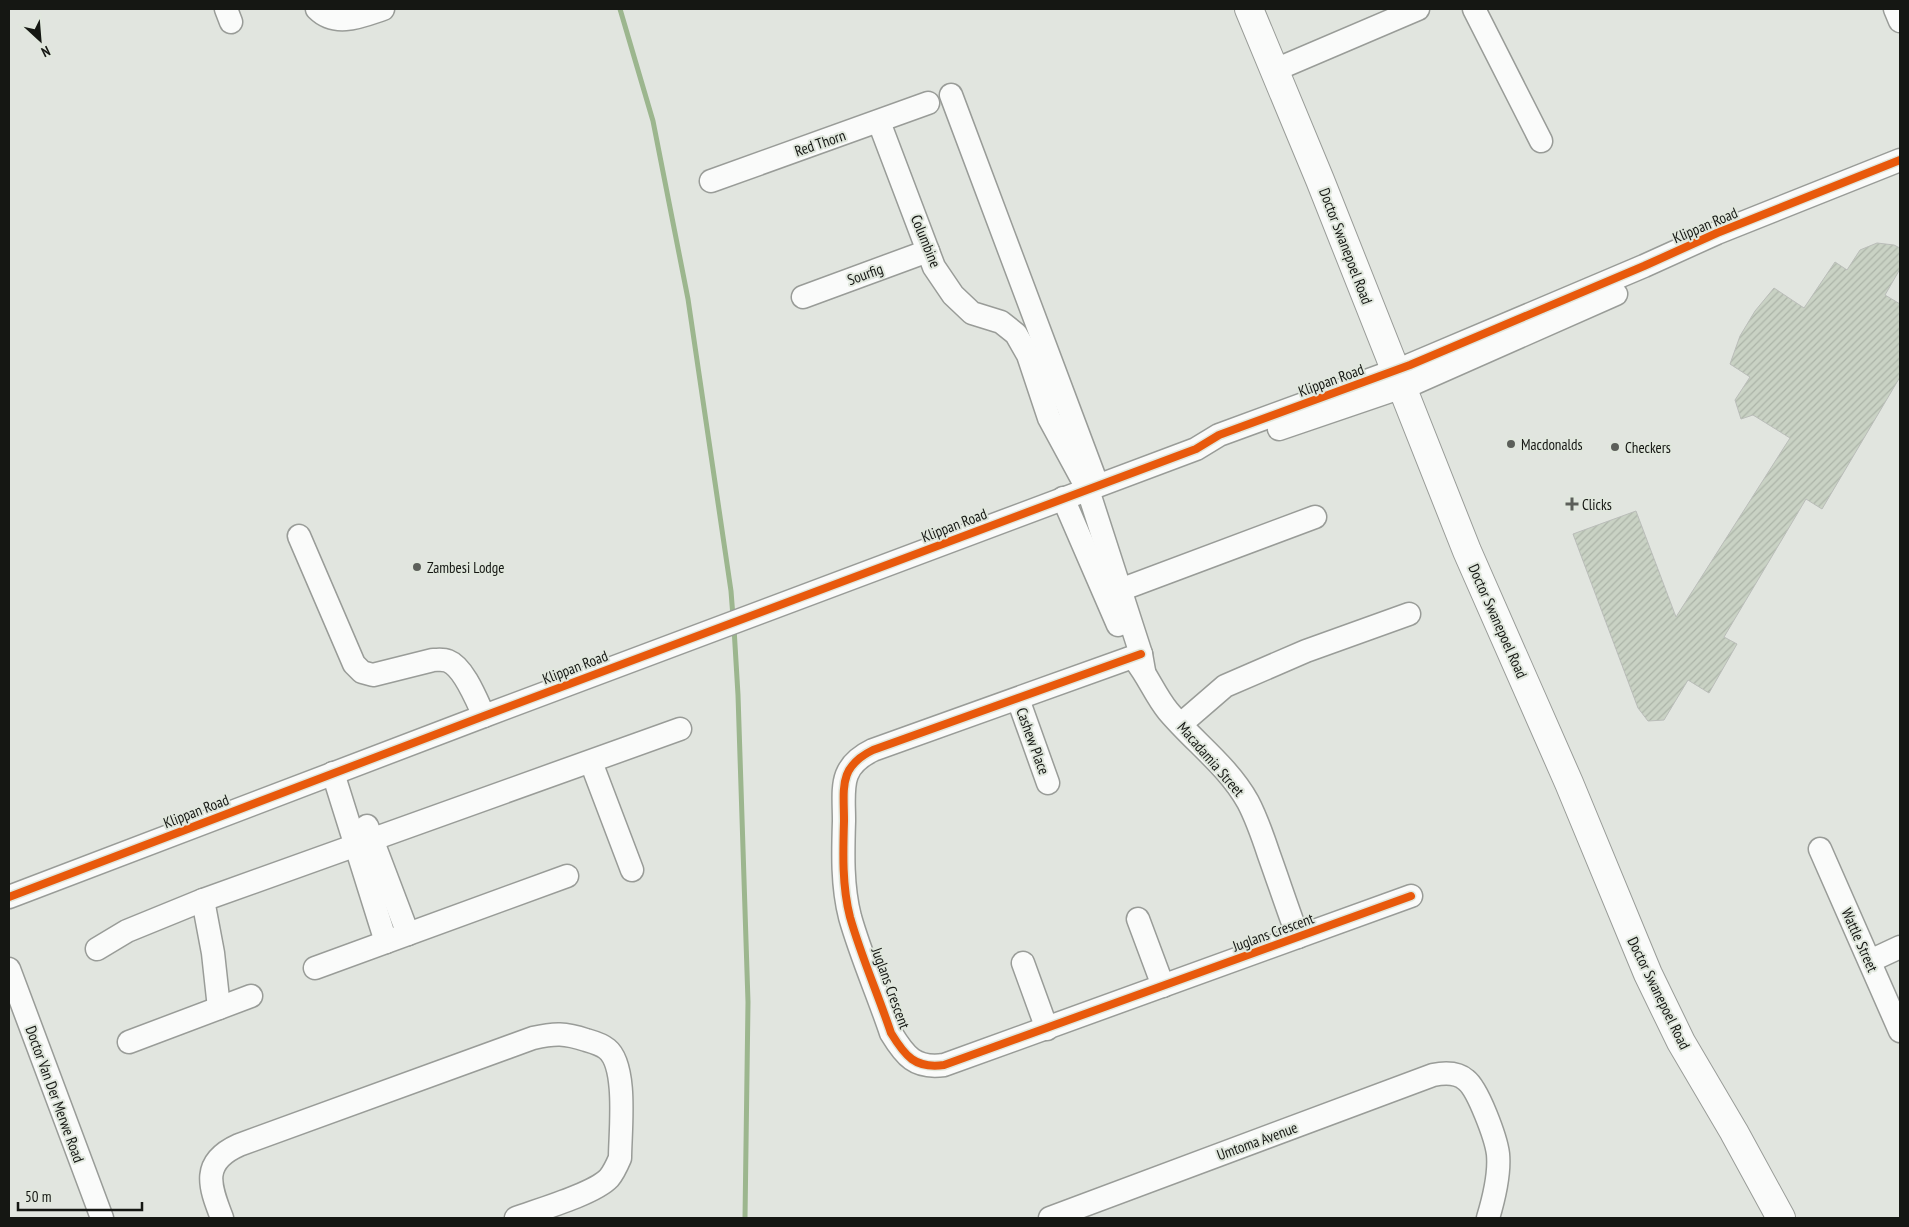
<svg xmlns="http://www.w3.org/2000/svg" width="1909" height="1227" viewBox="0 0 1909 1227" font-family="'PT Sans Narrow',sans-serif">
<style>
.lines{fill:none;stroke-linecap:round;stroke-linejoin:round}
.stream{stroke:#9cb68e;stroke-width:5}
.building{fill:url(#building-hatch);stroke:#babdb9}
.minor-casing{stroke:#999c98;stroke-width:25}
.major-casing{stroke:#999c98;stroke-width:30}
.minor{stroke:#fafbfa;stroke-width:22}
.major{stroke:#fafbfa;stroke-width:28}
.cycleway-casing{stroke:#e0e7dd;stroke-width:11}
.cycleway{stroke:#e8590c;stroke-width:8}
.poi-dot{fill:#5c5f5a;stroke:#e0e7dd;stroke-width:2}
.labels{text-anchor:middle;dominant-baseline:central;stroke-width:4;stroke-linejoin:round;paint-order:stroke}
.street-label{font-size:15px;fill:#151713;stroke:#e0e7dd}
.poi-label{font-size:15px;fill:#151713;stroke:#e0e7dd;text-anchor:start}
</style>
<defs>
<pattern id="building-hatch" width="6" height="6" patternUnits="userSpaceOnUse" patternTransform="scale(1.25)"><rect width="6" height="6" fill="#c9d2c4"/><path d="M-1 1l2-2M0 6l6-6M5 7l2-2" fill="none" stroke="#acb4a8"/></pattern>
</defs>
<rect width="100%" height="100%" fill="#e1e5df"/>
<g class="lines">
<g class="stream">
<path d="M620,9L653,121L688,299L731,591L733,617"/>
<path d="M734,628L738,695L748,1002L745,1218"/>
</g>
</g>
<path class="building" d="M1877,243L1894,245L1900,248V269L1885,295L1900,304V377L1822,509L1806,499L1724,637L1737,644L1709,693L1688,680L1664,720L1648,721L1638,708L1573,534L1636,511L1676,617L1790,438L1753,415L1741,419L1735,400L1750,377L1730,364L1740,336L1755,311L1774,288L1804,308L1835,262L1847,270L1860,250Z"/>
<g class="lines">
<g class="minor-casing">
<g id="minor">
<path d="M226,9L231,22"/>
<path d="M317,9C336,28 362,16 383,9"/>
<path d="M1474,9L1541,141"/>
<path d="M1895,9L1900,21"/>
<path d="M1275,70L1418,9"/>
<path d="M951,95L1094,476"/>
<path d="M879,122L934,267L953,295L972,313L1001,322L1016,334L1028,355L1049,418L1088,490L1141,654L1144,671"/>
<path d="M711,181L928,103"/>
<path d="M803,297L928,251"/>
<path d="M1279,429L1417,382L1616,294"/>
<path d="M1063,498L1118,625"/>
<path d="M299,536L354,664L362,672L373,675L433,660C438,660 443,659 448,661C464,667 477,701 484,716"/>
<path d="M1120,590L1315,517"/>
<path d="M1141,654L873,750C838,767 844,788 844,821C843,853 842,886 850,917C861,956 878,994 891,1033C905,1056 915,1069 944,1065L1411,896"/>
<path d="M1135,660C1148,676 1155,695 1168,711C1194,742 1228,766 1248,802C1257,819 1263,837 1269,855C1279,883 1288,910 1298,937"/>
<path d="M1018,699L1048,783"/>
<path d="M1181,724L1225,686L1306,651L1409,614"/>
<path d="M591,762L632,870"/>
<path d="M333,773L386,942"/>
<path d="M367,826L408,934"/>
<path d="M1820,849L1900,1031"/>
<path d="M9,897L484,716L1196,449L1219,435L1410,365L1644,266L1717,233L1900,160"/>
<path d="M203,900L213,953L219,1008"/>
<path d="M1138,919L1163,986"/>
<path d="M97,949L127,931L203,900L680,729"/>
<path d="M1870,961L1900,947"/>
<path d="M1023,963L1047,1029"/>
<path d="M315,968L567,876"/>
<path d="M9,969L102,1218"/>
<path d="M129,1042L251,996"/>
<path d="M222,1218C209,1185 201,1162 239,1145L533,1038C555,1033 565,1033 586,1040C593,1042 601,1044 607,1049C628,1066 620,1132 620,1158C617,1165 614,1172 609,1178C594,1194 538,1210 516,1218"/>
<path d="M1050,1218L1433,1075C1443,1073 1457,1072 1466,1080C1478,1089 1496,1138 1498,1154C1500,1175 1494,1198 1488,1218"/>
</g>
</g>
<g class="major-casing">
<path id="major" d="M1249,9L1320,180L1467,551L1569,783L1648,974L1681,1042L1734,1132L1781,1218"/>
</g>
<use href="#minor" class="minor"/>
<use href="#major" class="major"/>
<g class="cycleway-casing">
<g id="cycleway">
<path d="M1141,654L873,750C838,767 844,788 844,821C843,853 842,886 850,917C861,956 878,994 891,1033C905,1056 915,1069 944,1065L1411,896"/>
<path d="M9,897L484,716L1196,449L1219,435L1410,365L1644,266L1717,233L1900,160"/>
</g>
</g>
<use href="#cycleway" class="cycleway"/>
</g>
<g class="poi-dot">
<circle cx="1511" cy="444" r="5"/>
<circle cx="1615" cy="447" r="5"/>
<path d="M1569.5 496.5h5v5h5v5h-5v5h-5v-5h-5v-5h5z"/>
<circle cx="417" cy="567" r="5"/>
</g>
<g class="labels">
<g class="street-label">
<text transform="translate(820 143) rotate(-19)">Red Thorn</text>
<text transform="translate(1705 225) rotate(-23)">Klippan Road</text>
<text transform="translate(926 241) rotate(68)">Columbine</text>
<text transform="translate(1346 246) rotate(69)">Doctor Swanepoel Road</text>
<text transform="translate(865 274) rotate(-20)">Sourfig</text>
<text transform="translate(1331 380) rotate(-20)">Klippan Road</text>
<text transform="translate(954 525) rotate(-21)">Klippan Road</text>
<text transform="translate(1498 621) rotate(66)">Doctor Swanepoel Road</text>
<text transform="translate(575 667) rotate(-21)">Klippan Road</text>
<text transform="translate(1033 741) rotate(70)">Cashew Place</text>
<text transform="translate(1211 759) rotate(49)">Macadamia Street</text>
<text transform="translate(196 811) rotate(-21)">Klippan Road</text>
<text transform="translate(1273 932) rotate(-20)">Juglans Crescent</text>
<text transform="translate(1860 940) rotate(66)">Wattle Street</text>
<text transform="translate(891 988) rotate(70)">Juglans Crescent</text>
<text transform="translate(1659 993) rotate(64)">Doctor Swanepoel Road</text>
<text transform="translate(55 1094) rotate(70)">Doctor Van Der Merwe Road</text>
<text transform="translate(1257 1141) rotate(-20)">Umtoma Avenue</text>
</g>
<g class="poi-label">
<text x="1521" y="444">Macdonalds</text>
<text x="1625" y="447">Checkers</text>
<text x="1582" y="504">Clicks</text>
<text x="427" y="567">Zambesi Lodge</text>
</g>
</g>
<rect width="1909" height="1227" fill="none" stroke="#151713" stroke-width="20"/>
<g transform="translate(40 40) rotate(154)" stroke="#e0e7dd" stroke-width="4" paint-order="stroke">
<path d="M0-4L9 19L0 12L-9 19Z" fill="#151713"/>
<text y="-8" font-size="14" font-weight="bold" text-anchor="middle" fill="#151713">N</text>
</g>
<path d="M18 1202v8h124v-8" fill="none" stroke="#151713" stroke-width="2.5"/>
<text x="25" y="1202" font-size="15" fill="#151713" stroke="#e0e7dd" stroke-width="4" paint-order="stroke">50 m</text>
</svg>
